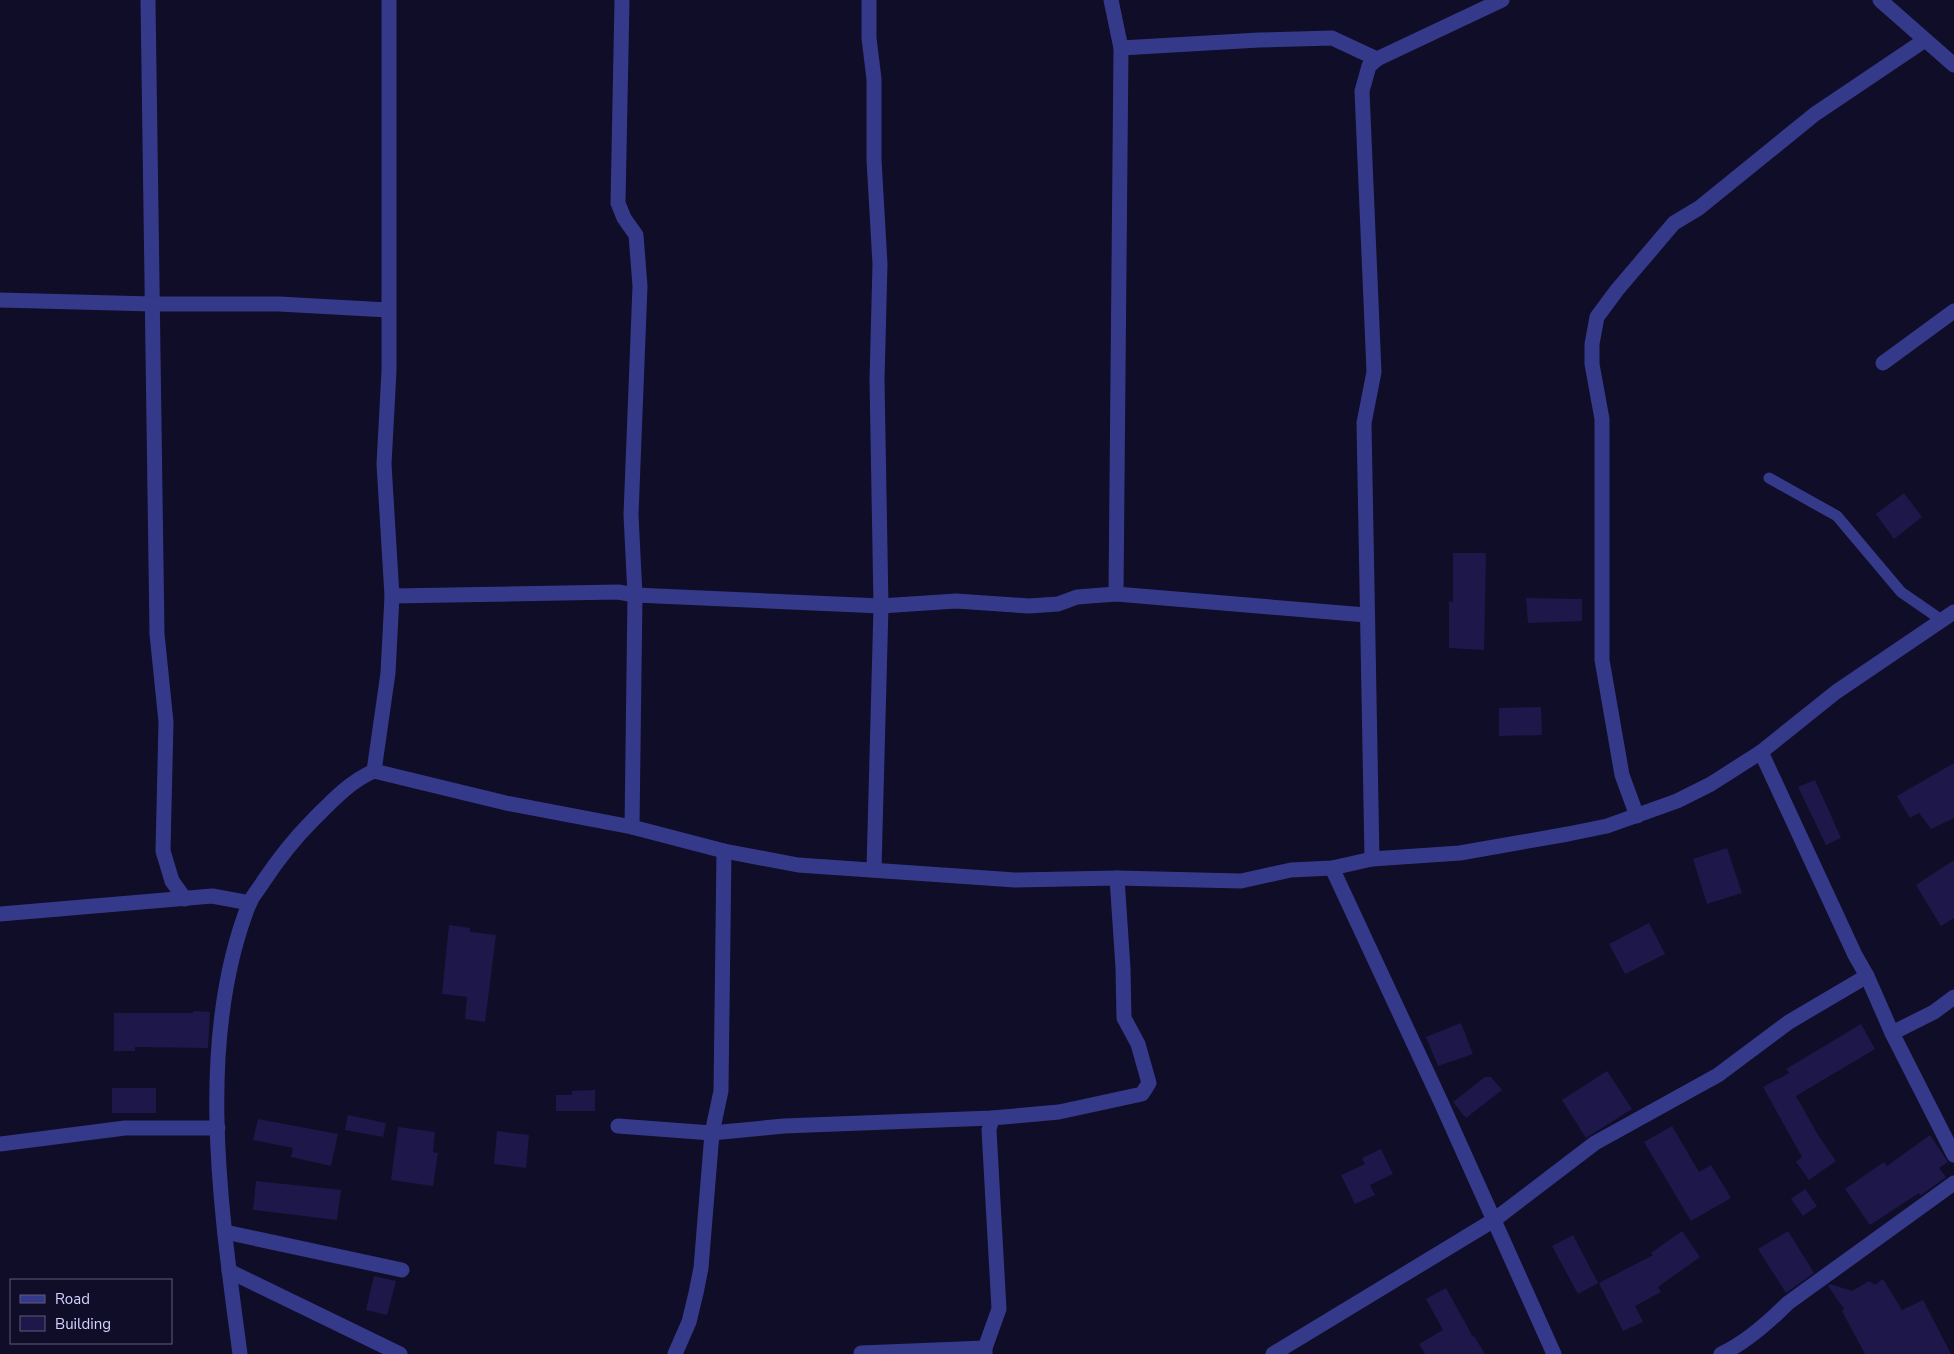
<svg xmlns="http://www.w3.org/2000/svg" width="1954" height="1354" viewBox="0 0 1954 1354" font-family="'Nunito Sans',sans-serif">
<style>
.building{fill:#1d1849}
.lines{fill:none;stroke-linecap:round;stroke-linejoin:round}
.lane{stroke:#35398a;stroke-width:11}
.street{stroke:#35398a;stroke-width:15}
</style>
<rect width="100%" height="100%" fill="#0f0d27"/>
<g class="building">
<path d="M1904,493L1922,517L1894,539L1876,514Z"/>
<path d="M1453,553H1486L1484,650L1449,648V601L1453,602Z"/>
<path d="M1526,598L1582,599V621L1528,623Z"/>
<path d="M1541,707L1542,735L1499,736V708Z"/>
<path d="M1954,763V818L1931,829L1919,813L1910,818L1897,796Z"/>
<path d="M1815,780L1841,838L1826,845L1798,787Z"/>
<path d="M1727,848L1742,893L1707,904L1693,859Z"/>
<path d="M1954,860V918L1941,926L1916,885Z"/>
<path d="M1649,923L1665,954L1625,974L1609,944Z"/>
<path d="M449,925L470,928V932L496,935L485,1022L465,1019L467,997L442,994Z"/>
<path d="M193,1011L210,1012L208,1048L135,1047V1051H114V1013H193Z"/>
<path d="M1461,1023L1473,1054L1438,1066L1426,1037Z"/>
<path d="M1861,1024L1875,1049L1796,1096L1818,1135L1836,1161L1809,1180L1796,1162L1802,1157L1763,1087L1789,1073L1786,1069Z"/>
<path d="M1607,1071L1632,1109L1586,1138L1562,1100Z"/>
<path d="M1485,1077H1491L1502,1090L1466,1118L1453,1102Z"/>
<rect x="112" y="1088" width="44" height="25"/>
<path d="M595,1090V1111H556V1095H572V1091Z"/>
<path d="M348,1115L386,1123L383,1137L345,1130Z"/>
<path d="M258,1119L338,1134L331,1166L291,1157L293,1148L253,1140Z"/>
<path d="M1672,1126L1699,1172L1711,1165L1731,1198L1691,1221L1644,1142Z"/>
<path d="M398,1127L435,1132L433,1152L438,1153L433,1186L391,1180Z"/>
<path d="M497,1131L529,1135L526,1168L494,1164Z"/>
<path d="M1930,1135L1948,1162L1939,1168L1946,1177L1921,1195L1919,1193L1870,1225L1845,1189L1884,1162L1887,1166Z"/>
<path d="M1381,1149L1393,1174L1370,1185L1375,1195L1355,1204L1341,1175L1365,1164L1362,1158Z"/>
<path d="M256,1181L341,1190L337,1220L253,1210Z"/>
<path d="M1805,1189L1817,1206L1803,1216L1791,1199Z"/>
<path d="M1682,1231L1700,1257L1658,1287L1661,1292L1635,1306L1643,1322L1623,1331L1599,1283L1653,1255L1651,1253Z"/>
<path d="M1788,1231L1814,1273L1786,1293L1758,1249Z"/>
<path d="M1573,1235L1598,1283L1578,1294L1552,1246Z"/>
<path d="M374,1276L396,1281L387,1315L366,1310Z"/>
<path d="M1883,1279L1902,1310L1923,1300L1951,1354H1865L1842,1311L1844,1309L1828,1286L1830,1284L1852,1291L1869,1281L1875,1285Z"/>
<path d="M1446,1288L1473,1337L1474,1336L1485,1354H1425L1419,1344L1443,1330L1426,1299Z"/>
</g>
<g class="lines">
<path class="lane" d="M1769,478L1837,516L1901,592L1943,621"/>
<g class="street">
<path d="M148,0L157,634L166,722L163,851L172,881L185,899"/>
<path d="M622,0L618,203L624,218L636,235L640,286L631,515L635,595L632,827"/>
<path d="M869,0V38L874,79V160L880,264L877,380L881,606L874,869"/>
<path d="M1111,0L1121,48L1116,594"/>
<path d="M1880,0L1954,65"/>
<path d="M1121,48L1259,40L1332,38L1377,59"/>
<path d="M0,300L153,304H279L388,310"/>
<path d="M1883,363L1954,311"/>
<path d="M392,596L618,592L635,595L881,606L956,601L1029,606L1058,604L1077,597L1116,594L1366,615"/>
<path d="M1761,752L1855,955L1867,976L1892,1033L1954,1155"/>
<path d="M374,771L388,673L392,596L384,464L389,371V0"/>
<path d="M1637,816L1622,775L1602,660V419L1592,364V344L1597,317L1617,290L1674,223L1699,208L1815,114L1925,40"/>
<path d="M1372,859L1364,423L1374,372L1362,91L1369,66L1377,59L1502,0"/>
<path d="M1332,868L1440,1100L1554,1354"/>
<path d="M0,914L212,896L250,903"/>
<path d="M1892,1033L1934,1012L1954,997"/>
<path d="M618,1126L712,1133L784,1126L992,1118L1059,1112L1142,1094L1149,1083L1138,1044L1124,1018L1123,968L1117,878"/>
<path d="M0,1144L125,1128H218"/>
<path d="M225,1232L402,1270"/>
<path d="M229,1271L400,1354"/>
<path d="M861,1353L985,1348"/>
<path d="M240,1354C221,1211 195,1042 249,904C252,896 259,889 263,882C279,858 293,840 313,820C332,801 349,782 374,771L506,803L632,827L724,851L798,865L1015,880L1117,878L1241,881L1291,870L1332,868L1372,859L1460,853L1568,834L1607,826L1677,801L1711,784L1761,752L1836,692L1954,612"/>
<path d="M675,1354L689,1322L696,1293L701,1268L712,1133L721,1091L724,851"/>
<path d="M985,1354V1348L999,1309L989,1130L992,1118"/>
<path d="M1273,1354L1494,1220L1595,1143L1718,1075L1789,1022L1867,976"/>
<path d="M1721,1354C1746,1343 1769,1322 1788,1303L1954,1183"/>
</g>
</g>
<rect x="10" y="1279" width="162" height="65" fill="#0f0d27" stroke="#5e5c7d"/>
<rect x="20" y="1295" width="25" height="8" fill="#35398a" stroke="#5e5c7d"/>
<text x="55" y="1304" font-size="15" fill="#d4d3ff">Road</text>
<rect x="20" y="1316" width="25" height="15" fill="#1d1849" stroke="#5e5c7d"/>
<text x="55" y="1329" font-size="15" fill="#d4d3ff">Building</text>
</svg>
